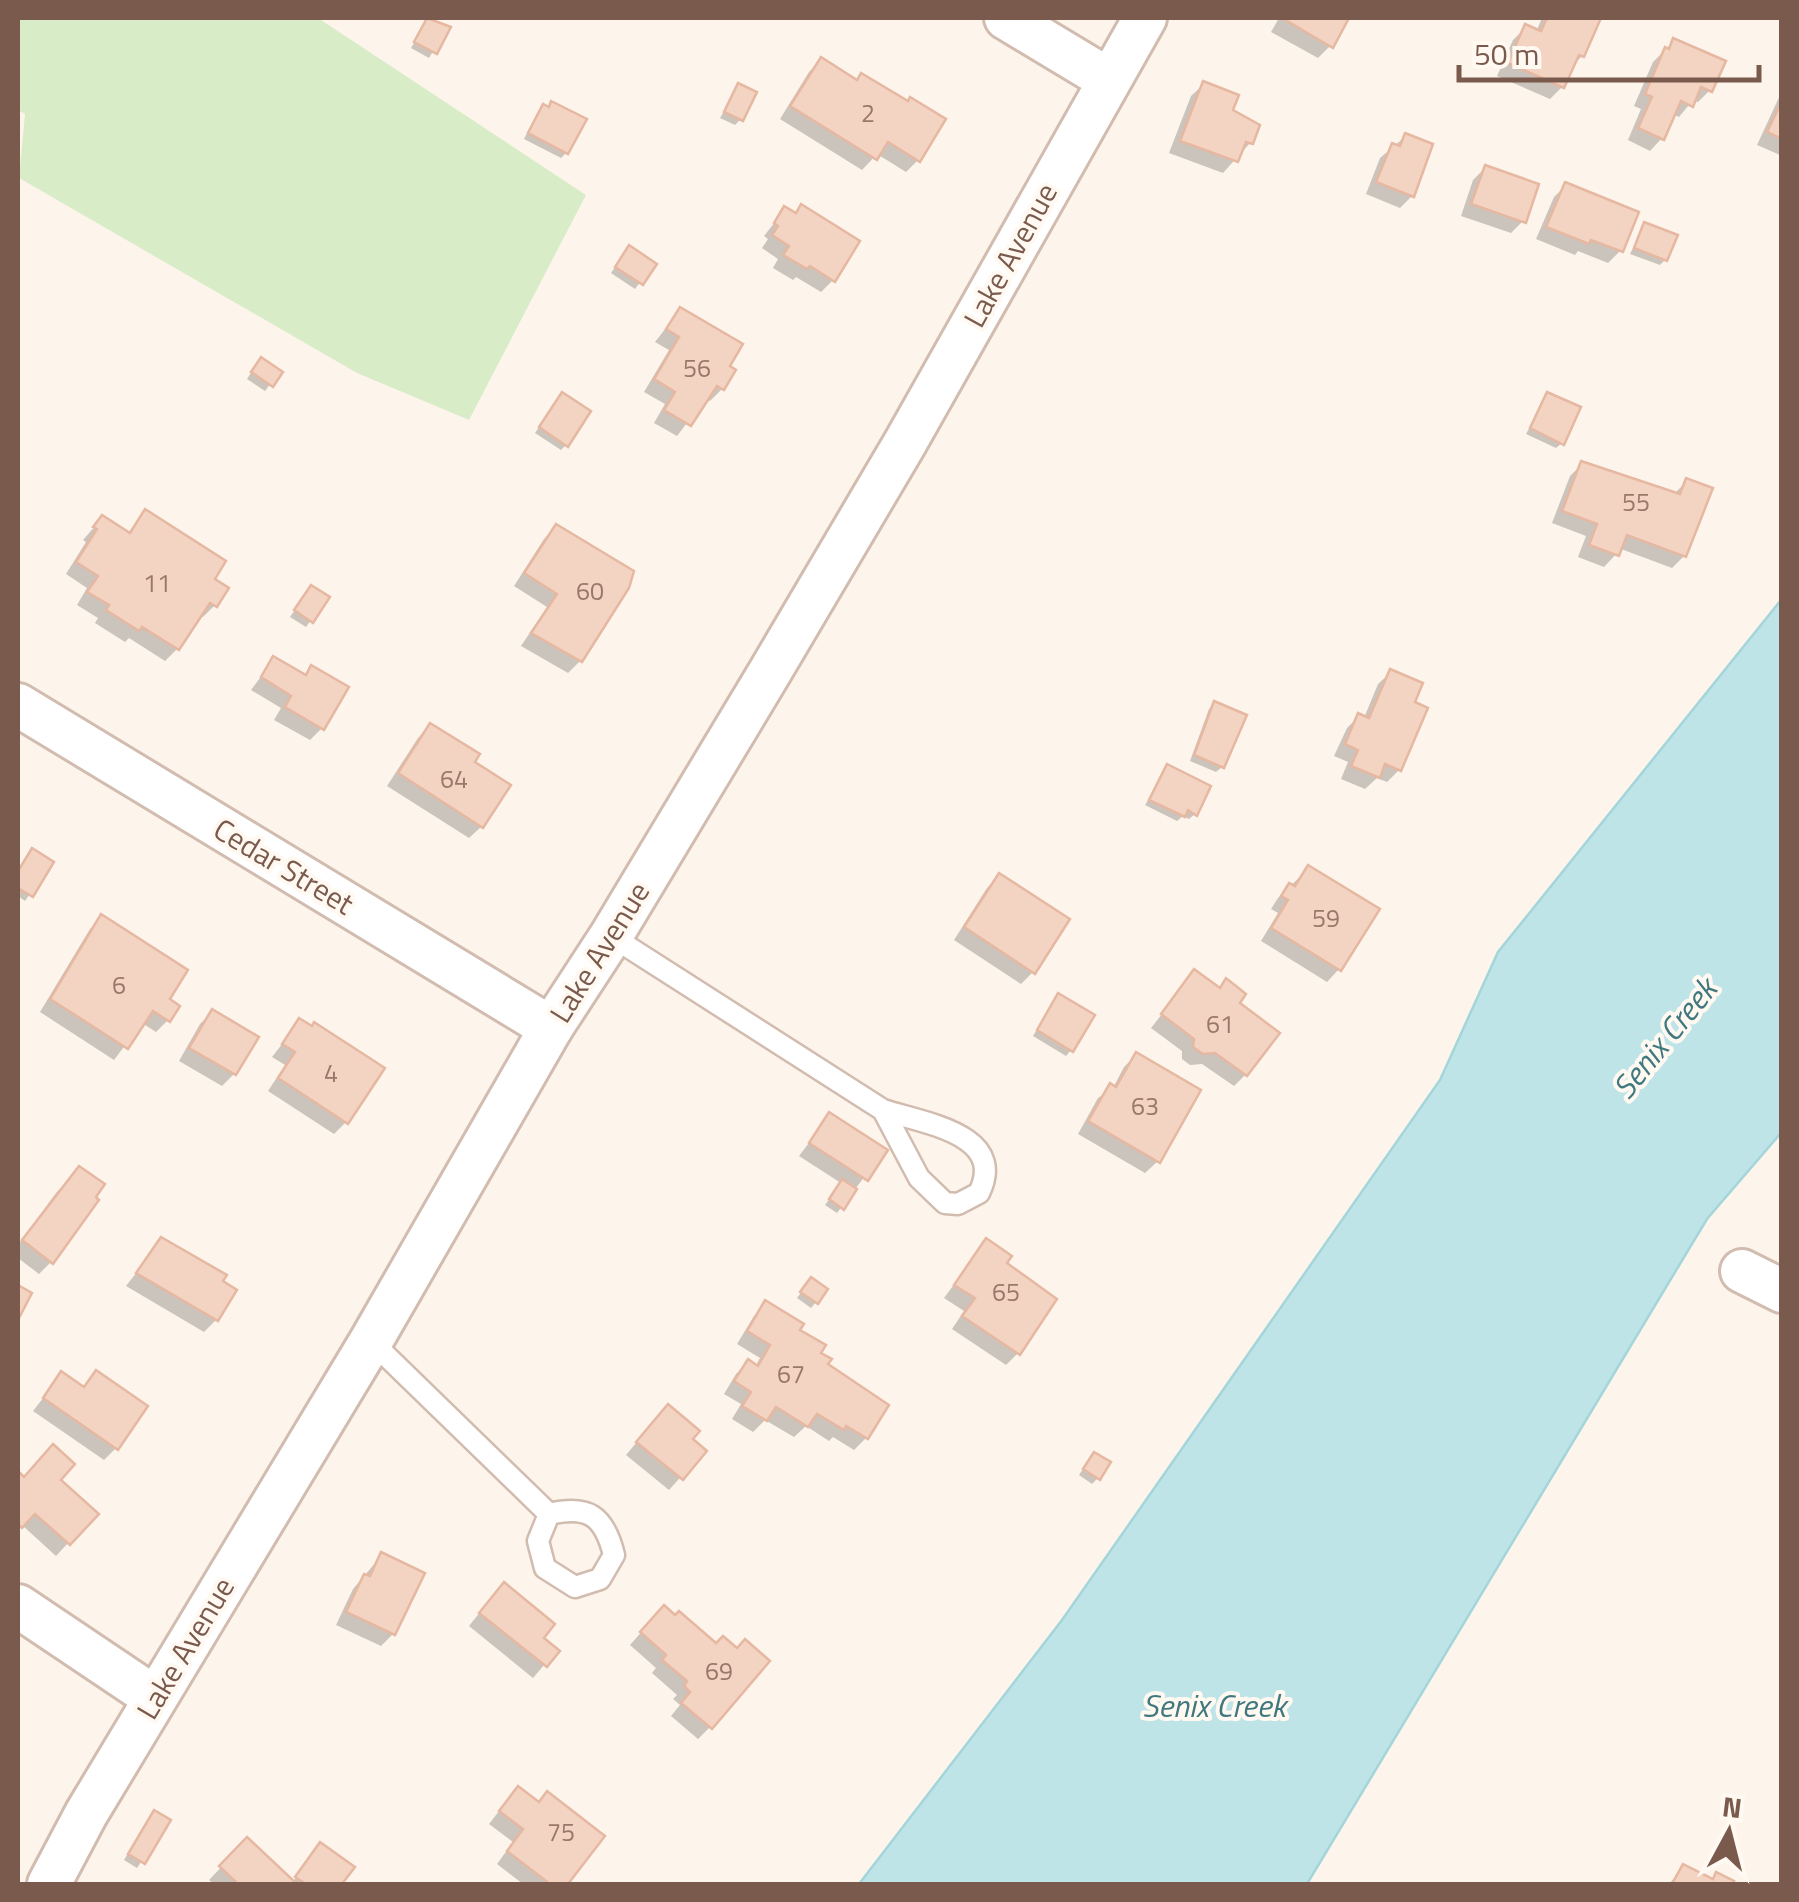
<svg xmlns="http://www.w3.org/2000/svg" width="1799" height="1902" viewBox="0 0 1799 1902" font-family="'Titillium Web',sans-serif">
<style>
.green{fill:#d9ecc8}
.water{fill:#bee4e8;stroke:#a4d5da;stroke-width:2.5}
.shadow{fill:#0003}
.building{fill:#f3d3c2;stroke:#e6b8a2;stroke-width:2.5}
.lines{fill:none;stroke-linecap:round;stroke-linejoin:round}
.lane-casing{stroke:#d1bcaf;stroke-width:25}
.street-casing{stroke:#d1bcaf;stroke-width:48}
.lane{stroke:#fff;stroke-width:20}
.street{stroke:#fff;stroke-width:42}
.labels{text-anchor:middle;dominant-baseline:central;stroke-width:8;stroke-linejoin:round;paint-order:stroke}
.number-label{font-size:25px;fill:#98786a}
.street-label{font-size:30px;fill:#7a5a4c;stroke:#fff9f2}
.water-label{font-size:32px;font-style:italic;fill:#3f787e;stroke:#fff9f2}
</style>
<rect width="100%" height="100%" fill="#fdf5eb"/>
<path class="green" d="M18,18H318L586,195L469,420L357,373L19,178L25,114L18,110Z"/>
<path class="water" d="M1781,600V1133L1707,1219L1307,1884H859L1062,1620L1440,1080L1498,952Z"/>
<g class="shadow">
<path d="M429,18L447,28L429,58L411,48Z"/>
<path d="M1279,18H1349L1330,46L1318,58L1271,32Z"/>
<path d="M1542,18H1599L1582,56L1572,66L1562,87L1550,99L1497,76L1513,40L1526,27L1536,32Z"/>
<path d="M1674,41L1710,90L1698,102L1693,100L1679,117L1673,114L1662,138L1650,151L1628,140L1641,109L1634,106L1653,62Z"/>
<path d="M821,60L856,82L907,104L918,160L906,172L877,154L862,170L780,119L809,72Z"/>
<path d="M1204,84L1230,112L1250,143L1223,173L1169,153L1191,96Z"/>
<path d="M739,86L740,120L735,125L720,118Z"/>
<path d="M1782,91V156L1757,145Z"/>
<path d="M552,104L566,153L561,158L524,139L538,112Z"/>
<path d="M1406,136L1412,196L1400,208L1366,194L1380,158Z"/>
<path d="M1485,168L1523,221L1511,233L1461,216L1473,180Z"/>
<path d="M1566,185L1635,214L1620,251L1608,263L1578,251L1575,255L1536,239L1554,197Z"/>
<path d="M785,209L833,280L821,292L796,277L793,280L773,268L778,259L762,248L768,239L764,236Z"/>
<path d="M1645,225L1665,260L1660,265L1630,254Z"/>
<path d="M624,254L653,264L635,289L611,273Z"/>
<path d="M680,310L733,370L722,389L710,401L706,398L677,436L654,423L665,404L644,392L669,350L655,342Z"/>
<path d="M256,365L279,372L265,391L247,379Z"/>
<path d="M1548,395L1562,443L1556,448L1526,434Z"/>
<path d="M557,400L566,445L561,450L535,433Z"/>
<path d="M1582,464L1673,495L1687,481L1684,556L1672,568L1621,549L1604,567L1578,557L1586,536L1552,523L1570,476Z"/>
<path d="M145,512L211,579L215,605L203,617L199,615L177,649L165,661L129,638L125,642L95,623L98,618L77,605L87,588L66,574L86,542L83,540L102,518L127,534Z"/>
<path d="M556,527L627,587L580,661L568,673L521,646L547,607L514,586L544,539Z"/>
<path d="M306,594L327,598L306,627L290,617Z"/>
<path d="M274,659L304,676L312,668L322,728L310,740L274,720L281,708L251,690Z"/>
<path d="M1391,672L1412,703L1399,770L1387,782L1377,778L1365,789L1341,779L1348,762L1334,756L1347,728L1359,716L1364,718L1378,684Z"/>
<path d="M1214,704L1222,767L1216,772L1190,761L1209,709Z"/>
<path d="M430,726L472,763L482,826L469,838L387,786L418,738Z"/>
<path d="M1168,767L1195,814L1189,819L1183,816L1177,821L1145,805Z"/>
<path d="M27,856L51,863L25,901L18,896V872Z"/>
<path d="M1309,868L1339,969L1327,982L1261,941L1278,913L1271,909L1278,898Z"/>
<path d="M999,876L1033,972L1021,984L954,940L987,888Z"/>
<path d="M102,917L166,1000L168,1020L156,1032L142,1023L114,1060L40,1012L90,929Z"/>
<path d="M1195,972L1236,1004L1246,1074L1234,1086L1202,1064L1190,1065L1182,1059V1051L1151,1028Z"/>
<path d="M1053,1002L1071,1050L1066,1056L1033,1036Z"/>
<path d="M212,1012L256,1038L234,1074L222,1086L179,1061L200,1024Z"/>
<path d="M300,1021L346,1122L334,1134L268,1091L285,1065L272,1057Z"/>
<path d="M1136,1055L1158,1161L1145,1173L1078,1134L1098,1098L1113,1088L1124,1067Z"/>
<path d="M830,1115L884,1151L837,1213L825,1205L841,1183L799,1156Z"/>
<path d="M80,1169L51,1262L39,1274L18,1258V1245L56,1193Z"/>
<path d="M162,1240L233,1290L216,1320L204,1332L126,1286Z"/>
<path d="M986,1241L1004,1264L1018,1353L1006,1365L952,1329L964,1311L944,1298Z"/>
<path d="M806,1286L816,1302L811,1308L797,1298Z"/>
<path d="M766,1304L797,1331L825,1365L885,1406L866,1438L854,1450L833,1437L829,1441L806,1426L794,1437L765,1420L753,1432L732,1419L741,1404L724,1394L736,1374L748,1362L755,1367L760,1358L737,1344L754,1316Z"/>
<path d="M96,1373L116,1448L104,1460L33,1411L62,1374L82,1388Z"/>
<path d="M656,1419L704,1451L669,1490L626,1455Z"/>
<path d="M1089,1460L1098,1478L1092,1484L1079,1475Z"/>
<path d="M18,1475L23,1480H57L95,1514L56,1556L22,1525L18,1529Z"/>
<path d="M382,1555L393,1634L381,1646L336,1625L353,1589Z"/>
<path d="M492,1597L556,1651L533,1678L469,1626Z"/>
<path d="M652,1620L716,1646L710,1727L698,1739L671,1716L680,1705L673,1699L677,1695L652,1673L656,1668L630,1645Z"/>
<path d="M506,1802L537,1804L602,1836L565,1884H523L497,1864L513,1842L489,1824Z"/>
<path d="M149,1818L168,1821L137,1868L124,1860Z"/>
<path d="M247,1840L292,1883L315,1851L351,1868L339,1884H214L209,1880Z"/>
<path d="M1684,1867L1711,1881L1717,1875L1731,1882L1669,1884Z"/>
</g>
<g class="building">
<path d="M427,18L451,27L437,54L414,42Z"/>
<path d="M1282,18H1349L1333,48Z"/>
<path d="M1547,18H1601L1584,57L1579,55L1564,88L1508,63L1525,24L1541,31Z"/>
<path d="M1673,38L1726,61L1712,92L1701,87L1693,107L1681,101L1664,140L1638,128L1652,97L1645,94L1665,47L1669,49Z"/>
<path d="M821,57L857,80L861,73L908,101L910,97L946,119L920,162L888,142L877,160L790,106Z"/>
<path d="M1203,81L1239,95L1233,110L1260,125L1253,144L1246,142L1238,162L1180,141Z"/>
<path d="M738,83L757,92L743,121L724,112Z"/>
<path d="M551,101L587,119L568,154L528,133L543,104L549,107Z"/>
<path d="M1782,101V139L1767,132Z"/>
<path d="M1405,133L1433,144L1414,197L1376,182L1392,143L1400,146Z"/>
<path d="M1485,165L1539,184L1526,223L1471,204Z"/>
<path d="M1565,182L1639,212L1623,252L1591,240L1589,244L1546,227Z"/>
<path d="M801,204L860,241L835,282L810,266L807,269L783,255L789,246L772,235L778,226L774,223L784,206L796,213Z"/>
<path d="M1644,222L1678,235L1667,261L1634,248Z"/>
<path d="M629,245L657,264L643,285L615,267Z"/>
<path d="M680,307L743,344L730,366L736,370L724,390L717,386L691,426L664,410L675,392L654,379L679,337L666,329Z"/>
<path d="M261,357L283,372L273,387L251,372Z"/>
<path d="M562,392L591,411L568,447L539,427Z"/>
<path d="M1547,392L1581,407L1564,445L1530,428Z"/>
<path d="M1581,461L1680,494L1686,478L1713,488L1686,557L1627,535L1619,556L1589,545L1597,524L1562,511Z"/>
<path d="M145,509L226,561L215,579L229,588L217,607L210,603L179,650L142,627L139,631L106,610L109,605L87,592L98,576L76,562L97,529L93,527L102,515L130,533Z"/>
<path d="M556,524L634,571L629,588L582,662L531,633L557,594L524,573Z"/>
<path d="M311,585L330,597L313,623L294,610Z"/>
<path d="M273,656L306,675L311,665L349,687L324,730L285,707L291,696L261,677Z"/>
<path d="M1390,669L1423,683L1415,702L1428,708L1401,771L1385,764L1380,778L1351,766L1358,750L1345,744L1358,713L1369,718Z"/>
<path d="M1214,701L1247,715L1224,768L1194,755Z"/>
<path d="M430,723L480,754L475,762L511,785L483,828L398,773Z"/>
<path d="M1167,764L1211,786L1197,816L1188,810L1185,817L1149,800Z"/>
<path d="M32,848L54,862L33,897L18,888V871Z"/>
<path d="M1308,865L1380,909L1341,971L1271,928L1288,900L1281,896L1289,883L1295,886Z"/>
<path d="M999,873L1070,919L1035,974L964,927Z"/>
<path d="M101,914L188,970L170,999L180,1006L170,1022L153,1011L128,1049L50,999Z"/>
<path d="M1194,969L1220,988L1226,978L1246,994L1240,1003L1280,1033L1247,1076L1215,1053L1203,1054L1193,1047L1194,1039L1161,1014Z"/>
<path d="M1058,993L1095,1015L1073,1052L1037,1030Z"/>
<path d="M212,1009L259,1037L236,1075L189,1048Z"/>
<path d="M299,1018L312,1026L314,1022L385,1068L348,1124L278,1078L295,1052L282,1044Z"/>
<path d="M1136,1052L1201,1090L1160,1163L1088,1121L1110,1083L1116,1087Z"/>
<path d="M829,1112L888,1150L868,1181L809,1143Z"/>
<path d="M79,1166L105,1184L96,1197L99,1200L53,1264L22,1240Z"/>
<path d="M842,1179L857,1189L844,1210L829,1199Z"/>
<path d="M161,1237L227,1275L223,1281L237,1290L218,1321L136,1273Z"/>
<path d="M986,1238L1012,1256L1007,1263L1057,1299L1020,1355L962,1316L975,1298L954,1285Z"/>
<path d="M811,1277L828,1289L818,1304L800,1292Z"/>
<path d="M18,1285L32,1293L18,1320Z"/>
<path d="M765,1300L804,1324L800,1330L826,1345L821,1353L832,1359L828,1364L889,1405L868,1439L846,1426L844,1430L817,1414L808,1427L776,1407L767,1421L742,1406L751,1392L734,1381L748,1359L758,1366L770,1345L747,1331Z"/>
<path d="M96,1370L148,1406L118,1450L43,1398L61,1371L84,1387Z"/>
<path d="M668,1404L700,1431L693,1439L707,1451L683,1480L636,1442Z"/>
<path d="M53,1444L75,1464L61,1480L99,1514L70,1545L35,1514L22,1528L18,1524V1471L24,1477Z"/>
<path d="M1094,1452L1111,1462L1100,1480L1083,1469Z"/>
<path d="M381,1552L425,1573L395,1635L346,1612L364,1574L370,1576Z"/>
<path d="M504,1582L555,1624L544,1638L560,1651L547,1667L479,1613Z"/>
<path d="M664,1605L675,1615L679,1611L716,1643L723,1636L737,1648L745,1639L770,1661L712,1729L681,1703L690,1692L684,1686L687,1681L662,1660L666,1655L640,1632Z"/>
<path d="M518,1786L539,1802L547,1791L605,1836L568,1884H550L507,1851L523,1829L499,1811Z"/>
<path d="M154,1810L171,1820L145,1864L128,1854Z"/>
<path d="M247,1837L297,1884H238L219,1866Z"/>
<path d="M320,1842L355,1867L342,1884H306L295,1877Z"/>
<path d="M1683,1864L1713,1879L1716,1872L1734,1881L1732,1884H1672Z"/>
</g>
<g class="lines">
<g class="lane-casing">
<g id="lane">
<path d="M611,936L883,1110L919,1178L945,1203L958,1204L979,1193C1008,1134 923,1123 883,1110"/>
<path d="M371,1341L549,1514C588,1505 604,1515 614,1555L600,1579L575,1587L545,1568L538,1541L549,1514"/>
</g>
</g>
<g class="street-casing">
<g id="street">
<path d="M1006,18L1109,80"/>
<path d="M18,705L551,1028"/>
<path d="M1742,1271L1782,1291"/>
<path d="M18,1606L155,1698"/>
<path d="M49,1884L86,1814L371,1341L551,1028L611,936L771,670L905,443L1145,18"/>
</g>
</g>
<use href="#lane" class="lane"/>
<use href="#street" class="street"/>
</g>
<g class="labels">
<g class="number-label">
<text x="868" y="113">2</text>
<text x="697" y="368">56</text>
<text x="1636" y="502">55</text>
<text x="157" y="583">11</text>
<text x="590" y="591">60</text>
<text x="454" y="779">64</text>
<text x="1326" y="918">59</text>
<text x="119" y="985">6</text>
<text x="1220" y="1024">61</text>
<text x="331" y="1073">4</text>
<text x="1145" y="1106">63</text>
<text x="1006" y="1292">65</text>
<text x="791" y="1374">67</text>
<text x="719" y="1671">69</text>
<text x="561" y="1832">75</text>
</g>
<g class="street-label">
<text transform="translate(1010 255) rotate(-61)">Lake Avenue</text>
<text transform="translate(284 866) rotate(31)">Cedar Street</text>
<text transform="translate(599 952) rotate(-58)">Lake Avenue</text>
<text transform="translate(185 1648) rotate(-59)">Lake Avenue</text>
</g>
<g class="water-label">
<text transform="translate(1664 1038) rotate(-51)">Senix Creek</text>
<text x="1214" y="1705">Senix Creek</text>
</g>
</g>
<rect width="1799" height="1902" fill="none" stroke="#7a5a4c" stroke-width="40"/>
<g transform="translate(1729 1832) rotate(7)" stroke="#fff9f2" stroke-width="8" paint-order="stroke">
<path d="M0-8L18 38L0 25L-18 38Z" fill="#7a5a4c"/>
<text y="-15" font-size="28" font-weight="bold" text-anchor="middle" fill="#7a5a4c">N</text>
</g>
<path d="M1459 65v15h300v-15" fill="none" stroke="#7a5a4c" stroke-width="5"/>
<text x="1474" y="65" font-size="30" fill="#7a5a4c" stroke="#fff9f2" stroke-width="8" paint-order="stroke">50 m</text>
</svg>
